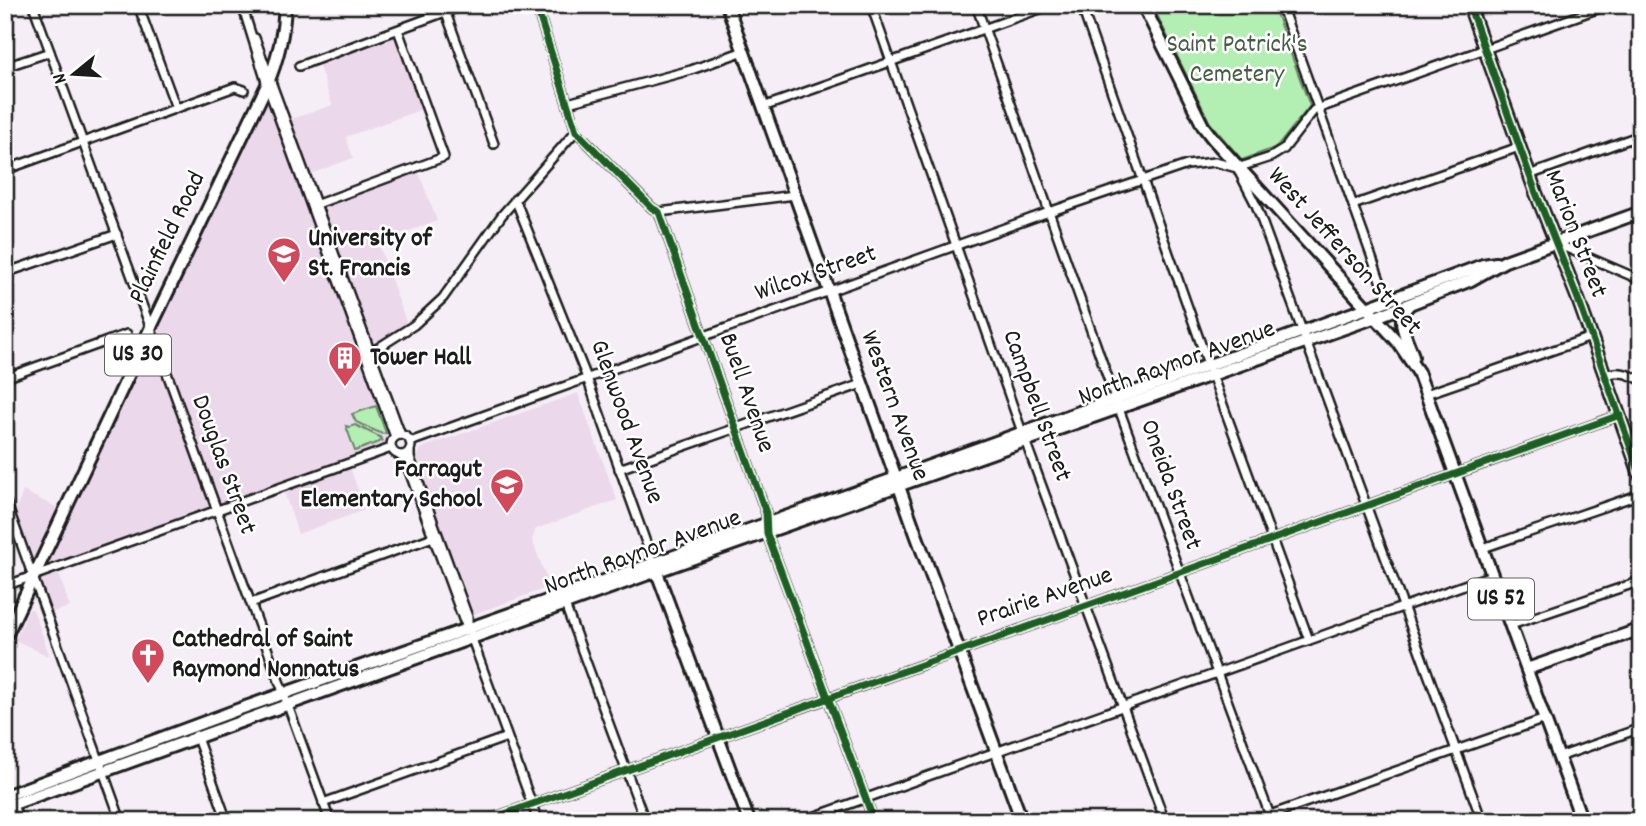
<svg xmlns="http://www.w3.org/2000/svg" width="1646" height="826" viewBox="0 0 1646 826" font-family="Dekko,sans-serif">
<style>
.built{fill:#ebd9eb}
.green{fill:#b3eeb2;stroke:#688567;stroke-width:2}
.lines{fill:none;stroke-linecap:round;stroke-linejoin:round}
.street-casing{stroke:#1c1c1c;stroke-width:12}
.secondary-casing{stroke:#1c1c1c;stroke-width:16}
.primary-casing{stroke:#1c1c1c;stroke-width:16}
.street{stroke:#fff;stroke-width:7}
.secondary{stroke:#fff;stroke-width:10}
.primary{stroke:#fff;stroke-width:10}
.cycleway-casing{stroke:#fff;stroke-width:11}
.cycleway{stroke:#1b5e20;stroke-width:7}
.labels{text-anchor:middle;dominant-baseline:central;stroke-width:5;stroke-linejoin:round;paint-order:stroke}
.shield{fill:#fff;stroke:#606060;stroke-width:2}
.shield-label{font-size:24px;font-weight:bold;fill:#1c1c1c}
.park-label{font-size:26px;fill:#495b49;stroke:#fff}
.street-label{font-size:26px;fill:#1c1c1c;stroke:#fff}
.poi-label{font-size:26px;font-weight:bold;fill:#1c1c1c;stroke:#fff;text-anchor:start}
</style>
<rect width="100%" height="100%" fill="#f6eef6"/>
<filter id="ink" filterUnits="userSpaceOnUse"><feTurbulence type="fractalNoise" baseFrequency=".0143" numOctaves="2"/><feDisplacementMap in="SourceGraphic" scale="14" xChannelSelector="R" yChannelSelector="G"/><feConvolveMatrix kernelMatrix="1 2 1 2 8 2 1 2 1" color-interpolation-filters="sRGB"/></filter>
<g filter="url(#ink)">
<g class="built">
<path d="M397,31L425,108L346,137L353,158L300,178L311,206L417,168L437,221L378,242L408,327L368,352L399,439L394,445L348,461L365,510L298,534L282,486L38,572L267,89L280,123L332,105L317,60Z"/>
<path d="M578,393L617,500L536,529L532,540L550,587L474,614L416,459L421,448Z"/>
<path d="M23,491L58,508L33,564L14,515Z"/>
<path d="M59,574L70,607L50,613L40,584L42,579Z"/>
<path d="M29,609H33L49,654L48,656L15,640Z"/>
</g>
<g class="green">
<path d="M1152,5H1273L1310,106L1277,147L1242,160L1210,123Z"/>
<path d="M376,406L386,433L382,434L356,422L352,414Z"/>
<path d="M355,425L380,437L382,441L355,451L346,426L349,427Z"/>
</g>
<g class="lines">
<g class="street-casing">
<g id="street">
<path d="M33,5L330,821"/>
<path d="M138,5L176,108"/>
<path d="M242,5L267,85L395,437"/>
<path d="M443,5L494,144"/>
<path d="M536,5L576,131L652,208L659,212L766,513L767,534L874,821"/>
<path d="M871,5L1022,432L1165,821"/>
<path d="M976,5L1115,398L1272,821"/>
<path d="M1081,5L1208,364L1309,640"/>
<path d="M1281,5L1381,283"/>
<path d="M1283,11L1301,5"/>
<path d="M255,38L401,435"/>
<path d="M299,66L464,5"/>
<path d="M5,67L50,52"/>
<path d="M568,103L691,70L744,51"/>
<path d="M763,107L1051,5"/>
<path d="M1237,168L1271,157L1284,149L1314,110L1608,5"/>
<path d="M5,170L235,87L244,90"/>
<path d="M1239,172L1256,205L1482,821"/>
<path d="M1529,175L1641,135"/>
<path d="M515,199L587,378L653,562"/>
<path d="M1353,205L1519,147"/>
<path d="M312,206L444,157L398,30"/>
<path d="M659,212L795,195"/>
<path d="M1555,243L1641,280"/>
<path d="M5,273L117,234"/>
<path d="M370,353L414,325L443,298L502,215L576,131"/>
<path d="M1605,375C1619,370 1628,374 1641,380"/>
<path d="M5,378L127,334"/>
<path d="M1426,394L1591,337"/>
<circle cx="401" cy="445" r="10"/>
<path d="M410,442L1049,212L1187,165L1215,162L1237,168"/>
<path d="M410,449V458L468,617V627"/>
<path d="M399,455L405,460L463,619L468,628L538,821"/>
<path d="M619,469L862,384"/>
<path d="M5,499L121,821"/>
<path d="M1483,548L1641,494"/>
<path d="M5,586L391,448"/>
<path d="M564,602L645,821"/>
<path d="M251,603L433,537"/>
<path d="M1511,625L1641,581"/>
<path d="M196,735L227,821"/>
<path d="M1559,757L1641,728"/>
<path d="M12,802L19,821"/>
<path d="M323,803L507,737"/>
<path d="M1270,815L1545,719"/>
<path d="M485,821L1620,415"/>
<path d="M802,821L1492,575"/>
</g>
</g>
<g class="secondary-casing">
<g id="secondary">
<path d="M727,5L916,534L1022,821"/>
<path d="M1469,5L1536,193L1578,299L1641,477"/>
<path d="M655,567L749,821"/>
<path d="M1527,669L1641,629"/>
<path d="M5,796L237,710L896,478L1367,308"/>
<path d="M5,807L643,576L1376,317"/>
</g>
</g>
<g class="primary-casing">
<g id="primary">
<path d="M1143,5L1203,126L1213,139L1397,341L1418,372L1582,821"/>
<path d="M1408,306C1394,318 1408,341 1413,356"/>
<path d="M1367,308L1483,265L1496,263"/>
<path d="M1376,317L1471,280L1505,261L1641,212"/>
<path d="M5,638L151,327L267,85C278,59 284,34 285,5"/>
</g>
</g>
<use href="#street" class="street"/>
<use href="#secondary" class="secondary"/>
<use href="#primary" class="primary"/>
<g class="cycleway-casing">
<g id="cycleway">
<path d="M536,5L576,131L652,208L659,212L766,513L767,534L874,821"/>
<path d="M1469,5L1536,193L1578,299L1641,477"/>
<path d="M485,821L1620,415"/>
</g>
</g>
<use href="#cycleway" class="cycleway"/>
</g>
</g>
<defs>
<g id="university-pin" transform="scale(1.75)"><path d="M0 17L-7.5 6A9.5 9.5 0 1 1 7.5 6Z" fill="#d1495b" stroke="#fff"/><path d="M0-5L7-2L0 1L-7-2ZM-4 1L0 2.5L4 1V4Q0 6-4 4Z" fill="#fff"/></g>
<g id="building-pin" transform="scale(1.75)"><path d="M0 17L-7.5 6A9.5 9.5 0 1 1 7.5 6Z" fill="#d1495b" stroke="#fff"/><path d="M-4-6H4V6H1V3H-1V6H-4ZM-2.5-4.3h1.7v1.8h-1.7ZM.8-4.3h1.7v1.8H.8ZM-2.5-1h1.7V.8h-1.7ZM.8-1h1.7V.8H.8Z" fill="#fff"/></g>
<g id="school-pin" transform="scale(1.75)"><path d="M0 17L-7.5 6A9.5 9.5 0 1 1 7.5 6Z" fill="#d1495b" stroke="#fff"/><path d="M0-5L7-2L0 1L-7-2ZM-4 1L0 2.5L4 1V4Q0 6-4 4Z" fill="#fff"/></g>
<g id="church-pin" transform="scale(1.75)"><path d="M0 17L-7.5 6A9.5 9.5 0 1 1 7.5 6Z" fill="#d1495b" stroke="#fff"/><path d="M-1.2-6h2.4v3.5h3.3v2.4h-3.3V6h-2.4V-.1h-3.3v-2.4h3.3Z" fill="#fff"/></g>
</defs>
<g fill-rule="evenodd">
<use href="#university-pin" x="284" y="254"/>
<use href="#building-pin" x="345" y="358"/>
<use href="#school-pin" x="507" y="485"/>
<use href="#church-pin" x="148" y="655"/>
</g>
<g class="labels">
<g class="shield">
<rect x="105" y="334.5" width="66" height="41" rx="5"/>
<rect x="1468" y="578.5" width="66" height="41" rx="5"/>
</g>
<g class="shield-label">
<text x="138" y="355">US 30</text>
<text x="1501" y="599">US 52</text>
</g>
<g class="park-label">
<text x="1237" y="45">Saint Patrick's<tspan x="1237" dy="30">Cemetery</tspan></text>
</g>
<g class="street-label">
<text transform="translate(1575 234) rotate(69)">Marion Street</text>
<text transform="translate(168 238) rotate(-64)">Plainfield Road</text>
<text transform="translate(1344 252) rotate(48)">West Jefferson Street</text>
<text transform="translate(816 274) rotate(-19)">Wilcox Street</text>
<text transform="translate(1177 364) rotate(-20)">North Raynor Avenue</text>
<text transform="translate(746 393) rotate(71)">Buell Avenue</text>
<text transform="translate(894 406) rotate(70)">Western Avenue</text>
<text transform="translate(1036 406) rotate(70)">Campbell Street</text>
<text transform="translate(626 422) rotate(70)">Glenwood Avenue</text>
<text transform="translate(223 465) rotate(70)">Douglas Street</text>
<text transform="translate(1170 485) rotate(70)">Oneida Street</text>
<text transform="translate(643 553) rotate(-20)">North Raynor Avenue</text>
<text transform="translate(1045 598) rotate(-19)">Prairie Avenue</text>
</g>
<g class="poi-label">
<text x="308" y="239">University of<tspan x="308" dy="30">St. Francis</tspan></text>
<text x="370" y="358">Tower Hall</text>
<text x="482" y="470" text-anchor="end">Farragut<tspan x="482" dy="30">Elementary School</tspan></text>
<text x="172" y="640">Cathedral of Saint<tspan x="172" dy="30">Raymond Nonnatus</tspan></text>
</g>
</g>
<rect width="1646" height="826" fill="none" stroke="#fff" stroke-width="28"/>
<rect x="14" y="14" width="1618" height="798" fill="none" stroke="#1c1c1c" stroke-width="2.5" filter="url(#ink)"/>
<g transform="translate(74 74) rotate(252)" stroke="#ffffff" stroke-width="5" paint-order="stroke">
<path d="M0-5L12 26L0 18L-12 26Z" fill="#1c1c1c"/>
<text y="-10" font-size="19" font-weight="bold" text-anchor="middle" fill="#1c1c1c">N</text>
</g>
</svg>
